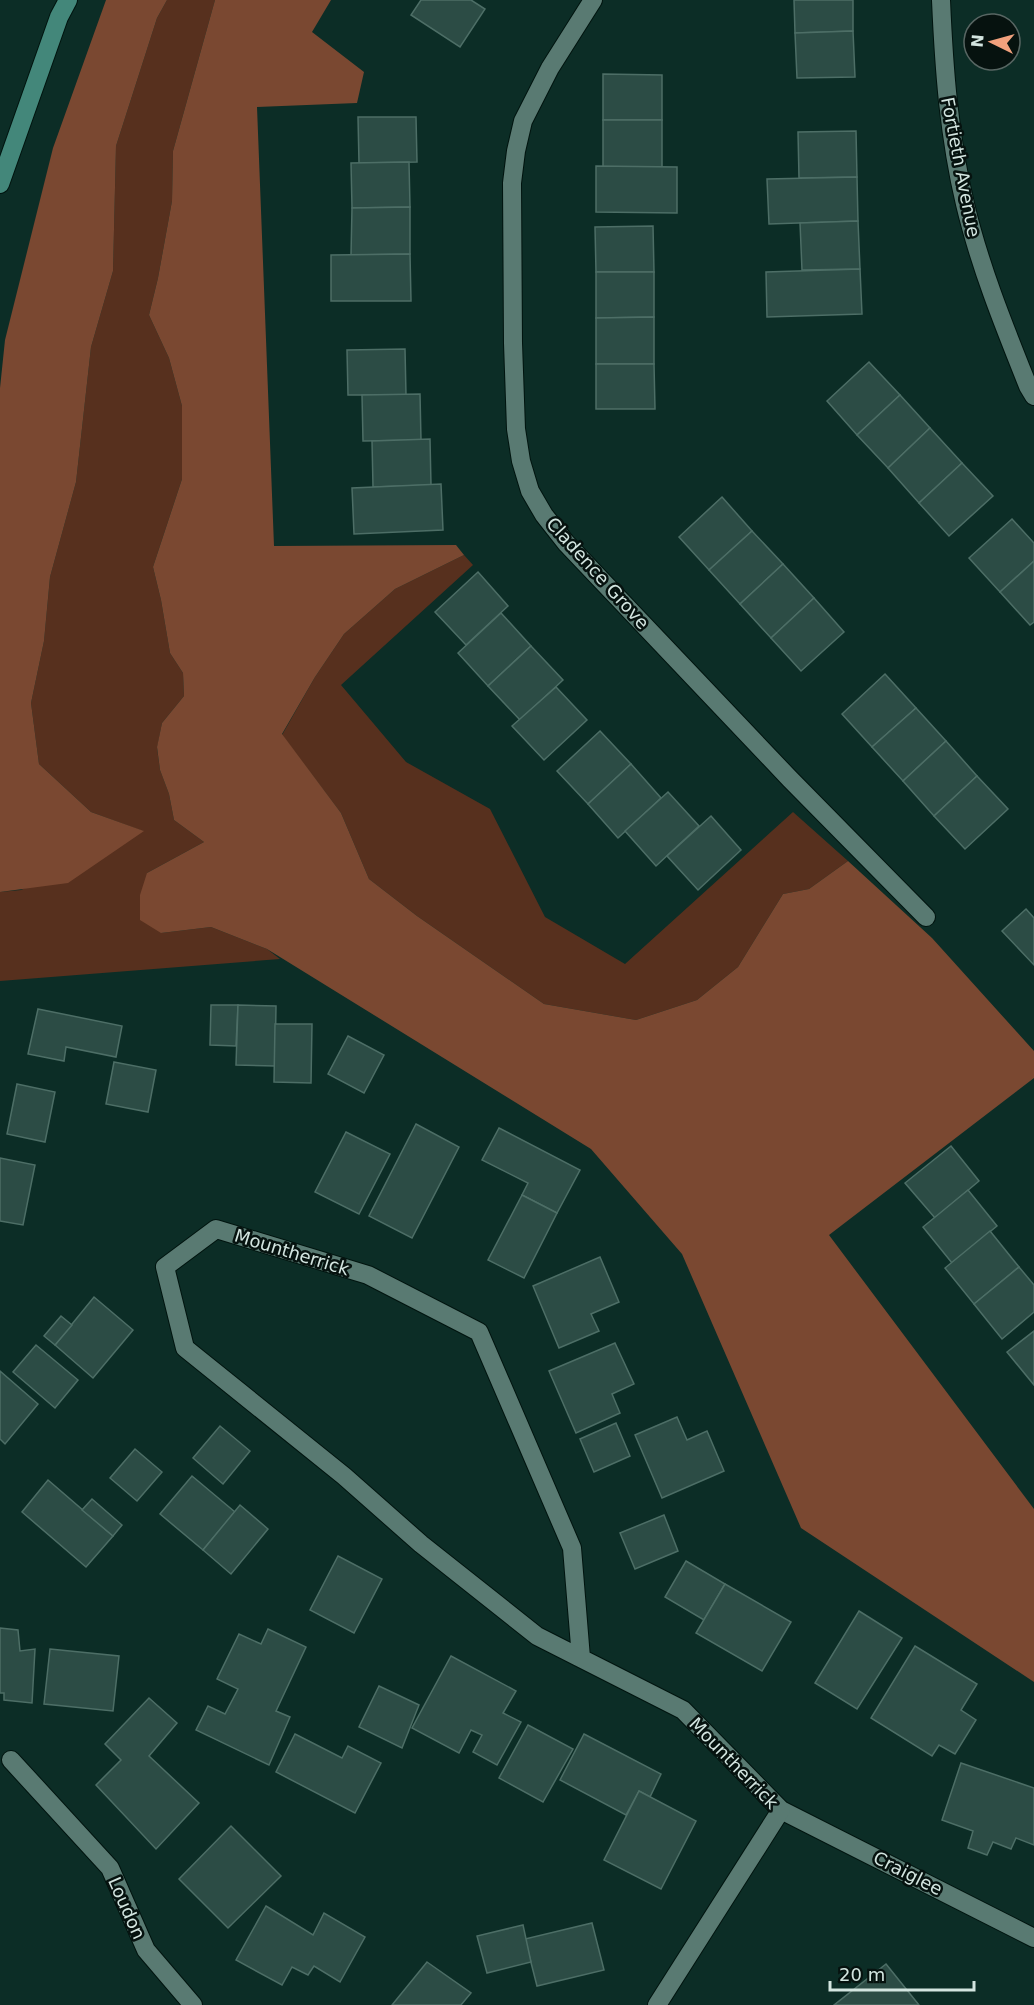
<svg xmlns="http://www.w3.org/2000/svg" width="1034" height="2005" viewBox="0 0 1034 2005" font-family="'DejaVu Sans',sans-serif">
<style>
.green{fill:#57301e}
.forest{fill:#7a4831}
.building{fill:#2c4c45;stroke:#4d6e66;stroke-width:1.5}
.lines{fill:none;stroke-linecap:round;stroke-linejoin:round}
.street-casing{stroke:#00140f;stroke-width:20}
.secondary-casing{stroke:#00140f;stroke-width:20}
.street{stroke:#597a72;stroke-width:18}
.secondary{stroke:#43877a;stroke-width:18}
.labels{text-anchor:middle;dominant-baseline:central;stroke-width:5;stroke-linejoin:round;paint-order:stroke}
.street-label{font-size:18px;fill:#d3e5e0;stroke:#06120f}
</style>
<rect width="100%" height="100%" fill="#0c2d26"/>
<g class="green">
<path d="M167,0H215L173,151L172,201L158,278L149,315L169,358L182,406V479L153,567L161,600L170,653L183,673L184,696L162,723L157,748L160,770L169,794L174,820L204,842L147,873L161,933L211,927L267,949L280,959L0,981V892L21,890L143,831L91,812L39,764L31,703L44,641L50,577L76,482L91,347L113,271L116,146L157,18Z"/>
<path d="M464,555L473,565L341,685L406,762L490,809L545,917L625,964L793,812L848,861L809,889L783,894L738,967L697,1000L636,1020L544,1004L417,916L369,879L341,813L282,735L315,677L344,634L395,589Z"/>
</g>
<g class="forest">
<path d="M106,0H167L157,18L116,146L113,271L91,347L76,482L50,577L44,641L31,703L39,764L91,812L144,831L68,883L0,892V388L5,340L53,148Z"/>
<path d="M215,0H331L312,32L364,72L357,103L257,107L274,546L456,545L464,555L395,589L344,634L315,677L282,734L341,813L369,879L417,916L544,1004L636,1020L697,1000L738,967L783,894L809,889L848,861L932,938L1034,1051V1078L829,1235L1034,1509V1682L801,1528L682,1254L591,1149L267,949L211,927L161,933L140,920V895L147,873L204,842L174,820L169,794L160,770L157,747L162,723L184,696L183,673L170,653L161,600L153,567L182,479V406L169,358L149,315L158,278L172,201L173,151Z"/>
</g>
<g class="building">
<path d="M421,0H471L485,9L460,47L411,15Z"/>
<path d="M794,0H853V31L795,33Z"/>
<path d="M853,31L855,77L797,78L795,33Z"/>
<path d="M603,74L662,75V120H603Z"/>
<path d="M358,117H416L417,162L359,163Z"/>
<rect x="603" y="120" width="59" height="47"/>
<path d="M856,131L857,177L799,178L798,132Z"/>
<path d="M409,162L410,207L352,208L351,163Z"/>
<path d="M596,166L677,167V213L596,212Z"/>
<path d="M857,177L858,221L769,224L767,179Z"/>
<path d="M410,207V254L351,255L352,208Z"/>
<path d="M858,221L860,269L802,270L800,223Z"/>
<path d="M653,226L654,272H596L595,227Z"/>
<path d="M410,254L411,301H331V255Z"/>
<path d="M860,269L862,314L767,317L766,272Z"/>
<path d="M596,272H654V317L596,318Z"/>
<path d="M654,317V364H596V318Z"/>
<path d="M405,349L406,395H348L347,350Z"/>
<path d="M869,362L900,395L857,435L827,401Z"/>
<path d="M596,364H654L655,409H596Z"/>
<path d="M420,394L421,440L363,441L362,395Z"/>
<path d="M900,395L930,428L888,468L857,435Z"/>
<path d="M930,428L962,463L919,503L888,468Z"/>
<path d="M430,439L431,485L373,487L372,441Z"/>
<path d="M962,463L993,496L949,536L919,503Z"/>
<path d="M441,484L443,530L354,534L352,488Z"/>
<path d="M722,497L752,531L709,570L679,537Z"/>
<path d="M1012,519L1034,543V561L1000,592L969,558Z"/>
<path d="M752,531L783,564L740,604L709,570Z"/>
<path d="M1034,561V622L1030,625L1000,592Z"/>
<path d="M783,564L814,598L771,638L740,604Z"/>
<path d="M478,572L508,606L466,645L435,612Z"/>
<path d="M814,598L844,632L801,671L771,638Z"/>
<path d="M501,613L531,646L488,686L458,653Z"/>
<path d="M531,646L563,680L520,720L488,686Z"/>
<path d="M885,674L916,708L872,747L842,714Z"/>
<path d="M556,687L587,720L544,760L512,726Z"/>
<path d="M916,708L946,741L903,781L872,747Z"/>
<path d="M600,731L631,764L588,804L557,771Z"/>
<path d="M946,741L977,776L934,816L903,781Z"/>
<path d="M631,764L661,798L618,838L588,804Z"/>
<path d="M977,776L1008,809L965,849L934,816Z"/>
<path d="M668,792L699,826L656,866L625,831Z"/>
<path d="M711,816L741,850L698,890L667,856Z"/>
<path d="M1026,909L1034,918V965L1002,931Z"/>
<path d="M211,1005H238L236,1046L210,1045Z"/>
<path d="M238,1005L276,1006L275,1066L236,1065Z"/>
<path d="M38,1009L122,1026L116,1057L66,1047L64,1061L28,1054Z"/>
<path d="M275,1024H312L311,1083L274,1082Z"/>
<path d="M348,1036L384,1055L364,1093L328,1074Z"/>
<path d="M114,1062L156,1070L148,1112L106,1104Z"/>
<path d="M17,1084L55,1092L45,1142L7,1134Z"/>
<path d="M416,1124L459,1147L412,1238L369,1216Z"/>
<path d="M499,1128L580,1170L557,1213L522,1195L528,1183L482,1160Z"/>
<path d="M346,1132L390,1154L359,1214L315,1192Z"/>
<path d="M951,1146L979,1181L935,1218L905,1183Z"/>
<path d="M0,1158L35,1165L23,1225L0,1221Z"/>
<path d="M968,1190L997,1226L952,1263L923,1227Z"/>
<path d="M522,1195L557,1213L524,1278L488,1260Z"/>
<path d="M990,1231L1019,1267L974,1304L945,1268Z"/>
<path d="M600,1257L619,1302L591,1314L599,1331L559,1348L533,1286Z"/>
<path d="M1019,1267L1034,1285V1312L1002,1339L974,1304Z"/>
<path d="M94,1297L133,1330L93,1378L55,1345Z"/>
<path d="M61,1316L72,1325L55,1345L44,1336Z"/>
<path d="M1034,1331V1385L1007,1352Z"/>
<path d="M615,1343L634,1384L612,1394L620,1413L576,1433L549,1371Z"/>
<path d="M36,1345L78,1380L55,1408L13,1372Z"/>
<path d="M0,1371L38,1404L5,1444L0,1439Z"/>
<path d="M677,1417L687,1440L707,1431L724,1471L662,1498L635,1435Z"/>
<path d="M616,1423L630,1456L594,1472L580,1439Z"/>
<path d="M220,1426L250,1451L223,1484L193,1458Z"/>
<path d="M135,1449L162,1472L137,1501L110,1478Z"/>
<path d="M192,1476L235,1512L203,1550L160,1514Z"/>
<path d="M48,1480L113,1536L86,1567L22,1512Z"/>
<path d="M92,1499L122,1525L113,1536L82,1510Z"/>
<path d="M240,1505L268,1529L231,1574L203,1550Z"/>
<path d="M664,1515L678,1551L635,1569L620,1533Z"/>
<path d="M338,1556L382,1579L354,1633L310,1610Z"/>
<path d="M686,1561L725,1584L704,1620L665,1597Z"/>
<path d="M725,1584L791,1622L762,1671L696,1633Z"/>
<path d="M859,1611L902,1638L857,1709L815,1683Z"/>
<path d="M0,1628L18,1630L20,1651L35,1649L32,1703L4,1700V1693H0Z"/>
<path d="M268,1629L306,1647L276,1711L290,1717L269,1765L196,1730L208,1706L225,1714L238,1689L217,1679L239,1634L261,1644Z"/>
<path d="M915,1646L977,1684L961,1710L976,1720L955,1754L939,1745L932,1756L871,1718Z"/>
<path d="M50,1649L119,1656L113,1711L44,1704Z"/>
<path d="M451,1656L516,1691L503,1713L521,1722L497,1765L473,1752L482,1735L471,1730L459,1753L412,1728Z"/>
<path d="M379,1686L419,1705L402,1748L359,1727Z"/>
<path d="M149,1698L177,1723L149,1756L199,1803L156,1849L96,1785L121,1760L105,1744Z"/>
<path d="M528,1725L573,1749L543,1802L499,1778Z"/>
<path d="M295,1734L342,1758L348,1746L381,1763L355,1813L276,1772Z"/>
<path d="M584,1734L661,1774L650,1797L639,1791L626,1815L560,1780Z"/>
<path d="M961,1763L1034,1788V1845L1016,1838L1011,1849L993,1842L987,1855L968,1848L973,1831L942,1820Z"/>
<path d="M639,1791L696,1821L661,1889L604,1860Z"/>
<path d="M231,1826L281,1876L228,1928L179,1879Z"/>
<path d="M266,1906L313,1935L324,1913L365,1937L340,1982L314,1966L308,1975L292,1967L282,1985L236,1960Z"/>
<path d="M592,1923L604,1970L537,1986L525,1939Z"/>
<path d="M523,1925L531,1962L487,1973L477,1936Z"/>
<path d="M427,1962L471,1993L461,2005H392Z"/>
<path d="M886,1964L919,2005H834Z"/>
</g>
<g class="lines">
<g class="street-casing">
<g id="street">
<path d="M593,0L550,68L523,121L516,151L512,183L513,343L516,429L521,461L530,491L544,515L566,543L790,779L926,917"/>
<path d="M941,0C944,69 949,137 965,204C980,267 1004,326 1028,386L1034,396"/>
<path d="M581,1658L572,1548L479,1332L368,1275L216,1229L165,1267L185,1348L344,1476L421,1544L537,1636L683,1710L781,1810L1034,1938"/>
<path d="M11,1760L110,1868L146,1950L193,2005"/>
<path d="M657,2005L781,1810"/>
</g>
</g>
<g class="secondary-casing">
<path id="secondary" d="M0,184L59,17L68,0"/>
</g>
<use href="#street" class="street"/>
<use href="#secondary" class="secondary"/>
</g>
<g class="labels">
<g class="street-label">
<text transform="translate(961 167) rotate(79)">Fortieth Avenue</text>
<text transform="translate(598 573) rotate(48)">Cladence Grove</text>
<text transform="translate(292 1252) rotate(17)">Mountherrick</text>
<text transform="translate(734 1763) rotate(46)">Mountherrick</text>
<text transform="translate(908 1873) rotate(27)">Craiglee</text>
<text transform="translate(127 1908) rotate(66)">Loudon</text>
</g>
</g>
<g transform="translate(992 42) rotate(275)"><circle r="28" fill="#06120f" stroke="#586663" stroke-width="1.5"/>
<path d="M0-4.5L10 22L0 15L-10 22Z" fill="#f1a17d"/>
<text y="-9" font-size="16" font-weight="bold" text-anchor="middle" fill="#d3e5e0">N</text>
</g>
<path d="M830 1981v9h144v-9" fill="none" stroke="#d3e5e0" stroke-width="3"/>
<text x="839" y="1981" font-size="18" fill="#d3e5e0" stroke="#06120f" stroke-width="4.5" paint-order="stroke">20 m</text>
</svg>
